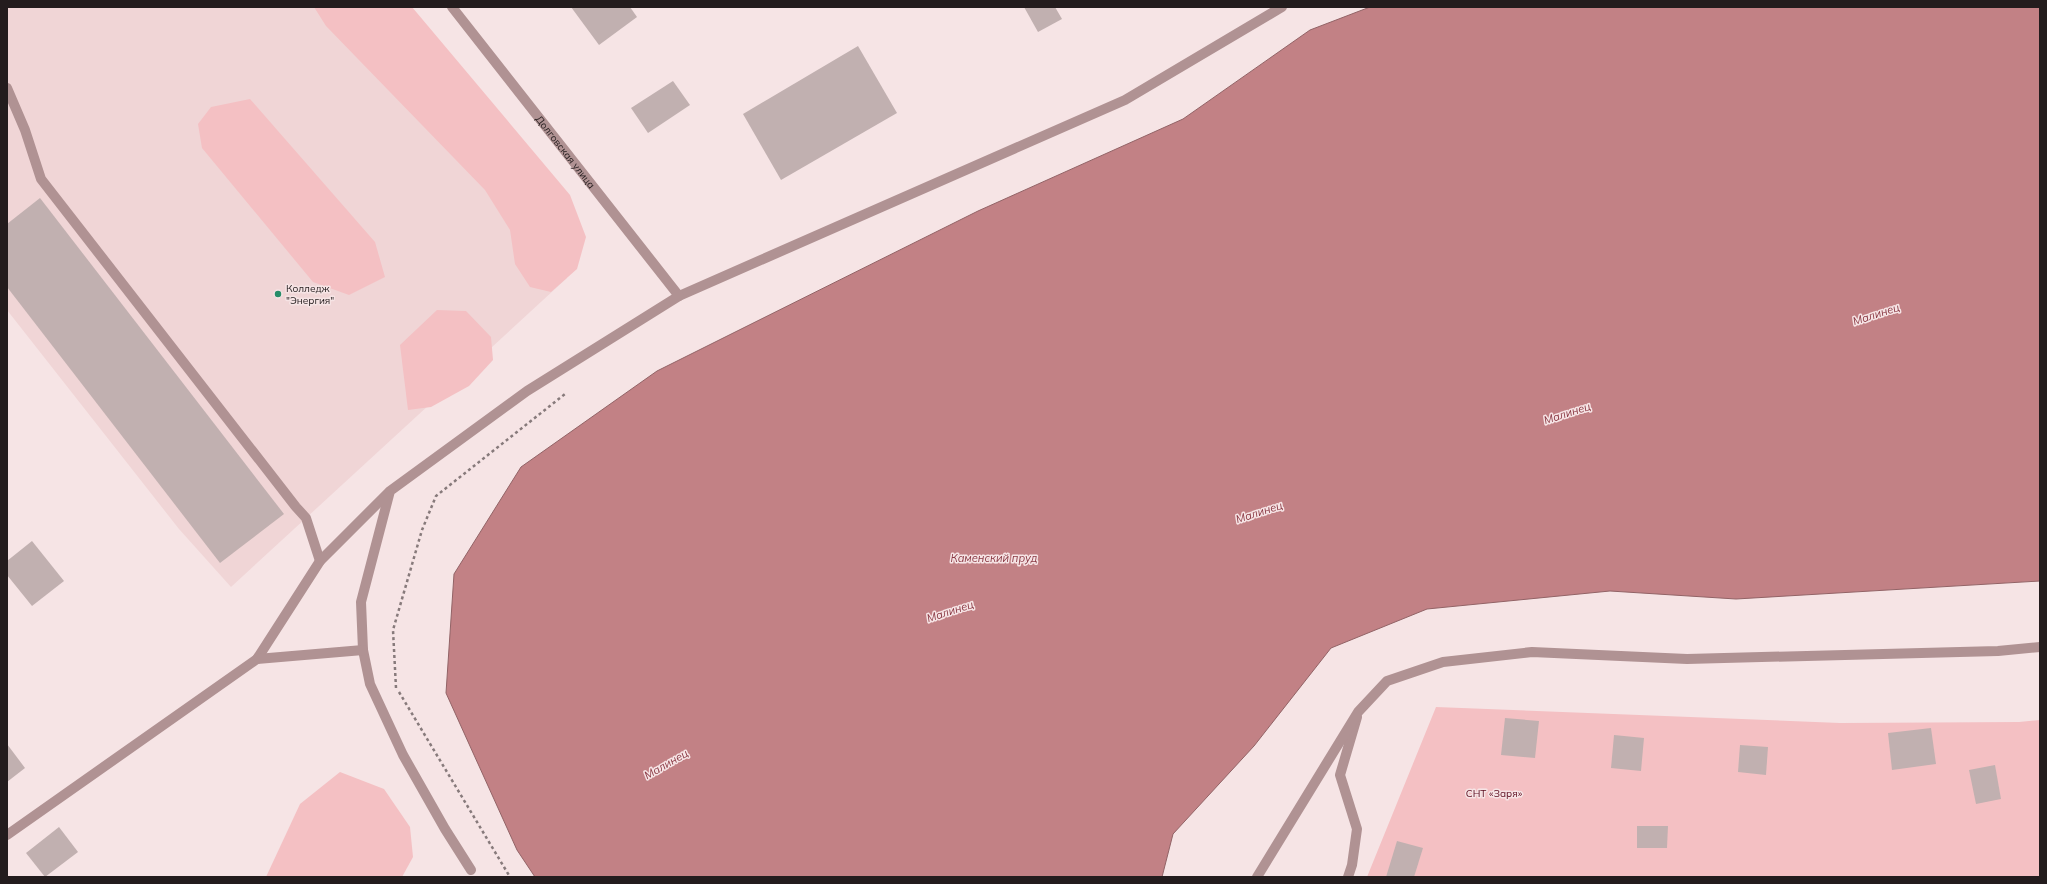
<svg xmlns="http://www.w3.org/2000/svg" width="2047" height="884" viewBox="0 0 2047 884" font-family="Mulish,sans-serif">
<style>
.built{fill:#f0d5d6}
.green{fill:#f4c0c3}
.water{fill:#c28185;stroke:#926366}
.building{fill:#c1b0b0}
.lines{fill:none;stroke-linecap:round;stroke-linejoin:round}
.path{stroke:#877a7b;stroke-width:2.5;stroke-dasharray:3 3;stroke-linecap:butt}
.service{stroke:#b09293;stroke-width:10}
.pedestrian{stroke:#b09293;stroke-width:10}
.minor{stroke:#b09293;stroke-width:10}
.poi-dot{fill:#268c68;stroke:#f6e4e5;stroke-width:1.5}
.labels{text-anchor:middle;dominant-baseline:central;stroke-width:3;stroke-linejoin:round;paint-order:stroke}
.street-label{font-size:10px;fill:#231c1d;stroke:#f6e4e5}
.poi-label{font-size:10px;fill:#231c1d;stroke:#f6e4e5;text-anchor:start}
.park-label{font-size:10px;fill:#5b0a1d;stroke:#f6e4e5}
.water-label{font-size:11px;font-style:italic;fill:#893742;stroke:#f6e4e5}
</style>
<rect width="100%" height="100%" fill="#f6e4e5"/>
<path class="built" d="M7,7H362L567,278L231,587L179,529L7,310Z"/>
<g class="green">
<path d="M314,7H412L570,195L586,237L577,269L551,292L530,287L515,264L510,230L485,190L326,26Z"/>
<path d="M250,99L375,242L385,277L349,295L313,282L202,148L198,124L211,107Z"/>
<path d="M437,310L466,311L491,337L493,360L469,386L431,407L408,410L400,345Z"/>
<path d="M1436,707L1840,723L2019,722L2040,720V877H1367Z"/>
<path d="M340,772L384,789L410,827L413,857L402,877H266L300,804Z"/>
</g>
<path class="water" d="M1370,7H2040V581L1736,599L1610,591L1427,609L1331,648L1254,746L1173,834L1162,877H535L517,850L446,693L454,574L521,467L657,371L978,211L1183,119L1310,30Z"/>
<g class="building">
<path d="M571,7H630L637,17L599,45Z"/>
<path d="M1024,7H1055L1062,19L1038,32Z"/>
<path d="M858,46L897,113L781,180L743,114Z"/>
<path d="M673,81L690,105L648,133L631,108Z"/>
<path d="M40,198L284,514L220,563L7,287V224Z"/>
<path d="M32,541L64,581L32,606L7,575V561Z"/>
<path d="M1505,718L1539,721L1535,758L1501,755Z"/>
<path d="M1931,728L1936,764L1892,770L1888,733Z"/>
<path d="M1614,735L1644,738L1641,771L1611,768Z"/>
<path d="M7,744L25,768L7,782Z"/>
<path d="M1740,745L1768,747L1766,775L1738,772Z"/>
<path d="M1995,765L2001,799L1976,804L1969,770Z"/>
<path d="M1637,826H1668L1667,848H1637Z"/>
<path d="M59,827L78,852L45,877L26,853Z"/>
<path d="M1397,841L1423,848L1414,877H1386Z"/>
</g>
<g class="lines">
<g class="path">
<path d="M396,688L393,630L422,530L436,496L565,394"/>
<path d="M399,692L510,877"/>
</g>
<g class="service">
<path d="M7,88L25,130L41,179L296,507L306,518L320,561"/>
<path d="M1348,877L1352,865L1357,829L1340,775L1357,717"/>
</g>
<path class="pedestrian" d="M679,296L1125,100L1282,7"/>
<g class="minor">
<path id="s1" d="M452,7L679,296L527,391L390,491L361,602L363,650L370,684L403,755L445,829L471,870"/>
<path d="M257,659L320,561L389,492"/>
<path d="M7,835L257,659L363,650"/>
<path d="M1257,877L1358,712L1387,681L1443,662L1532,652L1687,659L1998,651L2040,647"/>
</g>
</g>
<circle class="poi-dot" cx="278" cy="294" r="4"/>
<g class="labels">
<g class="street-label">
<text stroke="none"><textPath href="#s1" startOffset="184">Долговская улица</textPath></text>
</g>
<g class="poi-label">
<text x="286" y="288">Колледж<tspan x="286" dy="12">"Энергия"</tspan></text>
</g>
<g class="park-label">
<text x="1494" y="793">СНТ «Заря»</text>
</g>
<g class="water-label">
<text transform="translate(1876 314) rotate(-18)">Малинец</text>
<text transform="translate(1567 413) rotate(-18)">Малинец</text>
<text transform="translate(1259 512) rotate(-18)">Малинец</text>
<text x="994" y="558">Каменский пруд</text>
<text transform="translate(950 611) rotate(-18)">Малинец</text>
<text transform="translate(666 764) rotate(-30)">Малинец</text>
</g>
</g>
<rect width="2047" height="884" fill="none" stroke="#231c1d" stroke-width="16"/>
</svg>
